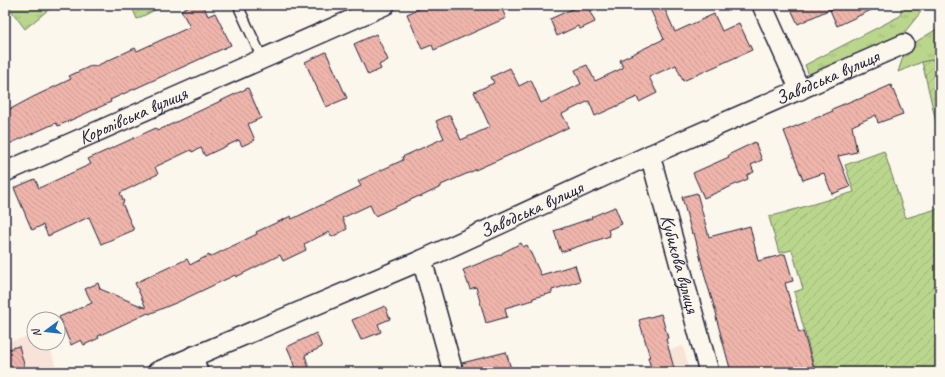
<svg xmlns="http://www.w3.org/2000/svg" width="945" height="377" viewBox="0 0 945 377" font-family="Caveat,sans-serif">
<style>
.built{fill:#f7e3d8}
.grass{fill:url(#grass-tufts);stroke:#6e7c64}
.garden{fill:url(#garden-furrows);stroke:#6e7c64}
.building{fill:url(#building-back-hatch);stroke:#22223b}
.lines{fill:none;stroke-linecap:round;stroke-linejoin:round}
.service-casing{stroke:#22223b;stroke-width:12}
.minor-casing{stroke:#22223b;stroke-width:22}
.service{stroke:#fbf7ec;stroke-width:9}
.minor{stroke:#fbf7ec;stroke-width:19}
.labels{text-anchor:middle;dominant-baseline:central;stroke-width:4;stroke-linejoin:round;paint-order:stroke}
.street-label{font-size:19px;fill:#22223b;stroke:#fbf7ec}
</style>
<defs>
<pattern id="grass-tufts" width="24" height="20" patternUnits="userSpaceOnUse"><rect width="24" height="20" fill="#bad58c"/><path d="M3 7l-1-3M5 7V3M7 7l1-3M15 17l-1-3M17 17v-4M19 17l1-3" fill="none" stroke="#a0b77a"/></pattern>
<pattern id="garden-furrows" width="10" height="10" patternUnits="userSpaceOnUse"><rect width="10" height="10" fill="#bad58c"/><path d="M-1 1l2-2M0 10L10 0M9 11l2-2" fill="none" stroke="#a0b77a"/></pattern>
<pattern id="building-back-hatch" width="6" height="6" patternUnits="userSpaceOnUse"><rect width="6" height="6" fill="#efb5ab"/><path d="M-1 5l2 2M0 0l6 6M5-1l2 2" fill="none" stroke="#cd9b94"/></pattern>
</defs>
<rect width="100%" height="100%" fill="#fbf7ec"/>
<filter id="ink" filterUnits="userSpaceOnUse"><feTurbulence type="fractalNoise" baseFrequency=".025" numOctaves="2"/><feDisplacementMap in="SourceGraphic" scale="8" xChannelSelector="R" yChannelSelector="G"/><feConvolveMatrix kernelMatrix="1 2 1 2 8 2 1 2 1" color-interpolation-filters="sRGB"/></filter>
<g filter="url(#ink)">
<g class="built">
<path d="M34,335V343H49L57,372H5V343Z"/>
<path d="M683,346L690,372H652L648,356Z"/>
</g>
<g class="grass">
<path d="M7,5H54L25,29Z"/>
<path d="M902,5H924L920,13L904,33L810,78L805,65L900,16Z"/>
<path d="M940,27V58L922,62L898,72L906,48Z"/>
</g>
<g class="garden">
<path d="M131,5H165L137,19Z"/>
<path d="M940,58V139L922,62Z"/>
<path d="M884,151L906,218L940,208V372H833L831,366L815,370L794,292L803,289L792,250L779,253L769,217L854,192L845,165Z"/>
</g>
<g class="building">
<path d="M191,5H203L208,16L215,13L231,45L110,100L111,102L58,126L56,123L9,144L5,135V112L33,97L71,79L69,76L93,65L94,67L135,48L137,51L190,27L181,10Z"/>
<path d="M428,5H500L506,18L434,50L432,45L422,49L407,14Z"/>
<path d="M581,5H587L595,22L580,29L578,26L557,36L550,19Z"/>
<path d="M657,5H663L675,32L714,14L722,31L739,23L752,50L683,81L676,65L649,77L657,93L639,102L637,97L595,116L589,101L562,114L569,127L530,146L441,185V187L420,197L419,196L375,216L370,205L342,218L347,229L332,237L329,232L304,244L306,250L283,261L280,255L236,277L235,275L178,302L149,314L148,313L98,336L99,338L84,345L81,340L71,345L59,317L92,303L85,289L98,283L100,289L146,308L135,283L187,259L190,265L209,255L210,257L257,234L256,232L291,216L292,219L361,186L358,181L403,160L402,157L444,138L436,121L450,115L461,140L490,127L474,92L494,83L491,77L510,68L519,86L531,80L541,103L581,84L575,70L587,65L595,81L623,68L620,60L664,39L650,9Z"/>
<path d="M789,5H839L798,24Z"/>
<path d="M842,5H882L837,26L830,10Z"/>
<path d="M376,34L388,60L379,65L381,69L368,75L354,44Z"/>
<path d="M326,52L347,98L326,107L305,62Z"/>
<path d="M891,85L903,114L878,123L876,115L852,126L857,152L838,156L850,187L832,194L824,173L803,180L784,131L833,111L832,109L856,99L857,100Z"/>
<path d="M248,88L261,118L248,124L255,140L242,146L239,140L205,156L201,148L192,152L191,150L155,167L158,174L120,193L124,202L122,203L134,230L101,244L89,217L48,236L43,225L32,230L14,188L35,179L39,188L91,164L88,159L156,128L157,131Z"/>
<path d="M755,142L762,160L751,165L754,172L747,175L748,179L704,198L693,173L729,157L728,155Z"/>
<path d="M697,193L709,237L750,226L758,261L785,254L793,281L785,283L799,333L803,331L815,372H731L716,317L717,316L706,280L694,233L692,234L682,197Z"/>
<path d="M615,207L622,224L608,230L610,236L561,252L554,231L592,218L591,217Z"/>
<path d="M521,243L523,247L527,245L541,275L575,265L580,281L552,290V293L533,298V300L505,308L507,317L486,323L476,287L470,289L463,270L502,254V253Z"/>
<path d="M385,306L390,319L378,324L381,332L361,340L352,320Z"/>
<path d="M661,314L668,338L666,339L675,372H652L648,357H650L639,320Z"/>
<path d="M316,333L322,347L305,355L310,372H296L291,356L287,347Z"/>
<path d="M19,346L26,372H5V350Z"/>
<path d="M506,352L512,372H464L462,363Z"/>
</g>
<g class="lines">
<g class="service-casing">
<path id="service" d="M239,5L240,10L263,60"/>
</g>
<g class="minor-casing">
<g id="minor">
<path d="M762,5L800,90"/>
<path id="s1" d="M650,155L709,372"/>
<path id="s2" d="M5,172L385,5"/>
<path d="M422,260L453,372"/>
<path d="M193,356L198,372"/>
<path id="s3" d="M157,372L422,260L650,155L904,44"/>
</g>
</g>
<use href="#service" class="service"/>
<use href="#minor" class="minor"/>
</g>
</g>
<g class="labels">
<g class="street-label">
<text stroke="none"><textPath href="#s3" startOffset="732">Заводська вулиця</textPath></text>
<text stroke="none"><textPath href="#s2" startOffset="140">Королівська вулиця</textPath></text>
<text stroke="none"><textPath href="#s3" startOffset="408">Заводська вулиця</textPath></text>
<text stroke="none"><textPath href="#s1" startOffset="113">Кубикова вулиця</textPath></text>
</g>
</g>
<rect width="945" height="377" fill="none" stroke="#fbf7ec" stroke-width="20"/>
<rect x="10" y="10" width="925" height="357" fill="none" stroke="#22223b" stroke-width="1.5" filter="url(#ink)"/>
<g transform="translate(46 331) rotate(255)"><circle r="19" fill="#fbf7ec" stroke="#a4a2a5"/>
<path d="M0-3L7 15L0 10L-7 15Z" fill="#1f6fb2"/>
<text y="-6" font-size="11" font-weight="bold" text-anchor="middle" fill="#22223b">N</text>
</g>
</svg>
